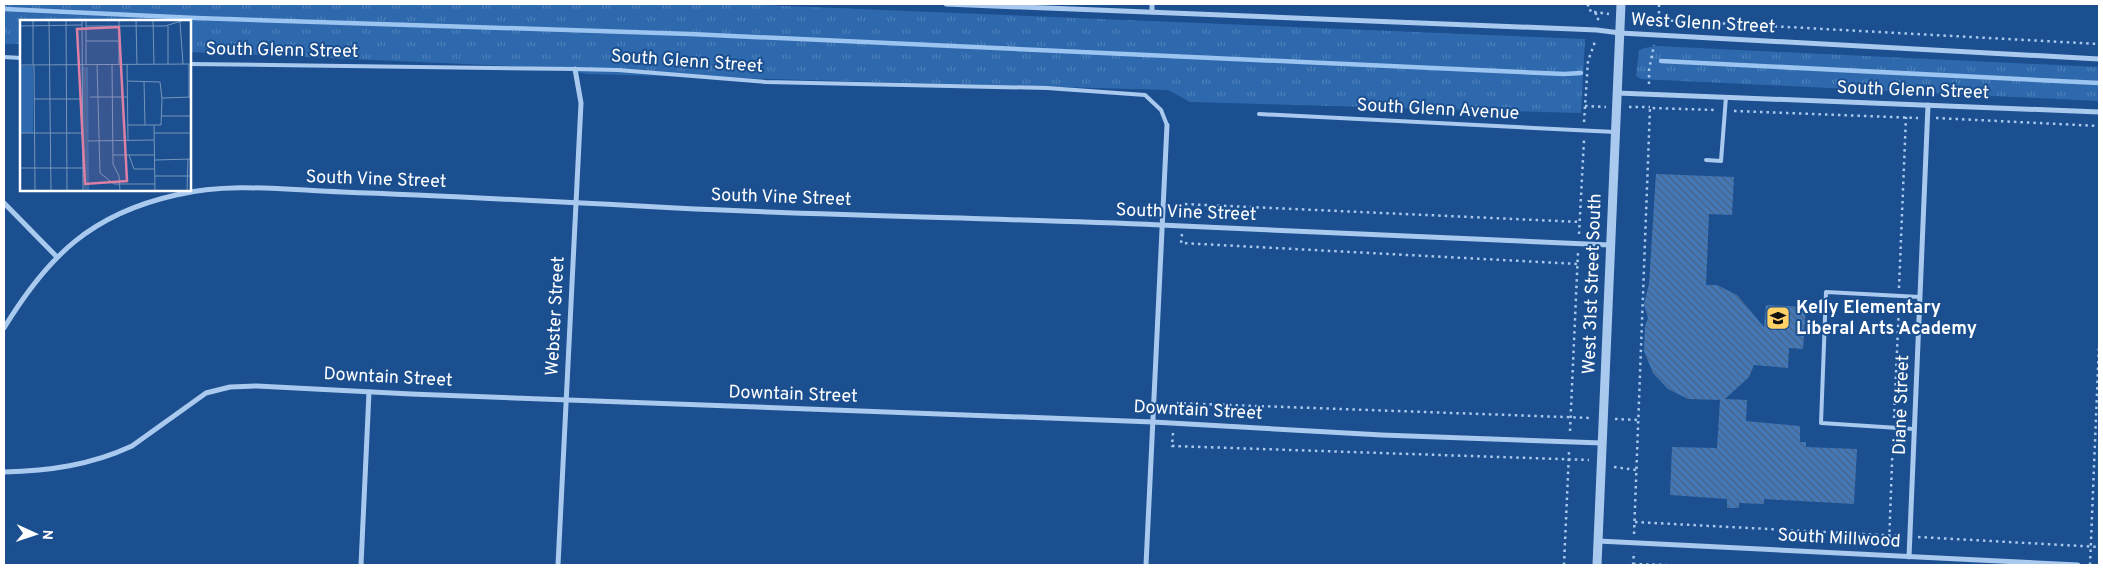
<svg xmlns="http://www.w3.org/2000/svg" width="2103" height="569" viewBox="0 0 2103 569" font-family="Overpass,sans-serif">
<style>
.grass{fill:url(#grass-tufts)}
.lines{fill:none;stroke-linecap:round;stroke-linejoin:round}
.stream{stroke:#9cc4f0;stroke-width:4.5}
.building{fill:url(#building-back-hatch)}
.path{stroke:#a9c9ee;stroke-width:2.5;stroke-dasharray:2.5 4;stroke-linecap:butt}
.service{stroke:#a9c9ee;stroke-width:4}
.minor{stroke:#a9c9ee;stroke-width:5}
.tertiary{stroke:#a9c9ee;stroke-width:9}
.labels{text-anchor:middle;dominant-baseline:central;stroke-width:4;stroke-linejoin:round;paint-order:stroke}
.street-label{font-size:18px;fill:#fff;stroke:#1b4f8f}
.poi-label{font-size:18px;font-weight:bold;fill:#fff;stroke:#1b4f8f;text-anchor:start}
.inset-river{fill:none;stroke:#3c6290;stroke-width:2.5}
.inset-road{fill:none;stroke:#7695bc;stroke-width:1}
.view{fill:#dd80a5;fill-opacity:0.15;stroke:#dd80a5;stroke-width:2.5}
.inset-edge{fill:none;stroke:#fff;stroke-width:2.5}
</style>
<defs>
<pattern id="grass-tufts" width="24" height="20" patternUnits="userSpaceOnUse" patternTransform="scale(1.25)"><rect width="24" height="20" fill="#2e69ad"/><path d="M3 7l-1-3M5 7V3M7 7l1-3M15 17l-1-3M17 17v-4M19 17l1-3" fill="none" stroke="#4d80b9"/></pattern>
<pattern id="building-back-hatch" width="6" height="6" patternUnits="userSpaceOnUse" patternTransform="scale(1.25)"><rect width="6" height="6" fill="#4478b7"/><path d="M-1 5l2 2M0 0l6 6M5-1l2 2" fill="none" stroke="#486282"/></pattern>
</defs>
<rect width="100%" height="100%" fill="#1b4f8f"/>
<g class="grass">
<path d="M4,4H737L1585,39L1581,113L1190,102L1168,90L587,74L556,68L190,52V21H21V44H4Z"/>
<path d="M1656,46L2099,67V101L1641,79L1636,76L1639,50L1645,48Z"/>
</g>
<g class="lines">
<g class="stream">
<path d="M4,9L196,18L690,34L1564,74L1581,73"/>
<path d="M1661,61L2099,83"/>
</g>
</g>
<path class="building" d="M1656,174L1734,177L1732,215L1709,214L1706,285H1717L1737,295L1764,327L1766,305L1806,307L1803,349L1789,348L1788,368L1754,365L1749,377L1725,399L1747,400L1746,421L1800,426V442H1806V447L1857,449L1854,504L1764,499V504L1739,503V508H1727V499L1670,495L1672,447L1717,448L1720,400L1688,399L1668,389L1653,373L1644,351L1645,326L1648,318L1644,304L1649,284Z"/>
<g class="lines">
<g class="path">
<path d="M1588,4V9L1598,15V21"/>
<path d="M1594,12L1609,14"/>
<path d="M1632,17L1659,20L2099,44"/>
<path d="M1659,20V4"/>
<path d="M1649,84V70L1654,45"/>
<path d="M1585,106L1606,107"/>
<path d="M1629,107H1650"/>
<path d="M1734,111L1918,118"/>
<path d="M1936,118L2099,126"/>
<path d="M1584,122L1588,61L1596,39"/>
<path d="M1183,216L1184,204L1580,222"/>
<path d="M1182,234L1181,243L1578,264"/>
<path d="M1579,234L1584,140"/>
<path d="M1899,288L1906,117"/>
<path d="M1174,413V403L1592,418"/>
<path d="M1894,418L1899,306"/>
<path d="M1615,419L1638,420"/>
<path d="M1570,431L1578,252"/>
<path d="M1173,433L1172,446L1589,460"/>
<path d="M1614,467L1636,470"/>
<path d="M1635,522L1901,536"/>
<path d="M1634,534L1650,108L1716,110"/>
<path d="M1918,537L2099,547"/>
<path d="M1889,545L1893,436"/>
<path d="M1633,564L1667,565"/>
<path d="M1564,565L1569,452"/>
<path d="M1633,565L1634,552"/>
<path d="M2090,565L2099,344"/>
</g>
<g class="service">
<path d="M4,57L21,58"/>
<path d="M190,64L575,69L618,70L766,82L1047,88L1145,95L1161,110L1167,125"/>
<path d="M1259,114L1615,132"/>
<path d="M1706,160L1721,161L1726,97"/>
<path d="M1914,429L1821,423L1826,292L1920,297"/>
</g>
<g class="minor">
<path d="M946,4L1597,30L1620,33L2099,59"/>
<path d="M1152,12V4"/>
<path d="M1617,93L2099,112"/>
<path d="M4,203L56,256"/>
<path d="M4,328C48,256 91,214 176,195C230,182 287,190 342,192C454,196 565,202 676,208C837,216 999,218 1160,225C1310,231 1460,237 1610,245"/>
<path d="M4,472C49,471 91,465 132,446L206,393L230,387L257,386L411,394L1153,422L1382,435L1602,443"/>
<path d="M1598,541L2078,565"/>
<path d="M1909,557L1928,105"/>
<path d="M361,565L369,392"/>
<path d="M558,565L581,103L575,69"/>
<path d="M1146,565L1167,125"/>
</g>
<path class="tertiary" d="M1597,565L1621,4"/>
</g>
<defs>
<g id="school-square" transform="scale(1.25)"><rect x="-9" y="-9" width="18" height="18" rx="4" fill="#ffd166" stroke="#1b4f8f"/><path d="M0-5L7-2L0 1L-7-2ZM-4 1L0 2.5L4 1V4Q0 6-4 4Z" fill="#111"/></g>
</defs>
<g fill-rule="evenodd">
<use href="#school-square" x="1778" y="318"/>
</g>
<g class="labels">
<g class="street-label">
<text transform="translate(1703 24) rotate(3)">West Glenn Street</text>
<text transform="translate(282 51) rotate(1)">South Glenn Street</text>
<text transform="translate(687 62) rotate(4)">South Glenn Street</text>
<text transform="translate(1913 91) rotate(2)">South Glenn Street</text>
<text transform="translate(1438 110) rotate(3)">South Glenn Avenue</text>
<text transform="translate(376 180) rotate(2)">South Vine Street</text>
<text transform="translate(781 198) rotate(2)">South Vine Street</text>
<text transform="translate(1186 213) rotate(2)">South Vine Street</text>
<text transform="translate(1593 284) rotate(-88)">West 31st Street South</text>
<text transform="translate(556 316) rotate(-87)">Webster Street</text>
<text transform="translate(388 378) rotate(3)">Downtain Street</text>
<text transform="translate(793 395) rotate(2)">Downtain Street</text>
<text transform="translate(1902 405) rotate(-88)">Diane Street</text>
<text transform="translate(1198 411) rotate(3)">Downtain Street</text>
<text transform="translate(1839 539) rotate(3)">South Millwood</text>
</g>
<g class="poi-label">
<text x="1796" y="308">Kelly Elementary<tspan x="1796" dy="21">Liberal Arts Academy</tspan></text>
</g>
</g>
<g transform="translate(20 20)">
<rect width="171" height="171" fill="#1b4f8f"/>
<path d="M0,46H13V113H0ZM62,47H68L69,171H64Z" fill="#2e69ad"/>
<path class="inset-river" d="M65,47L66,171"/>
<path class="inset-road" d="M13,0V45M29,0L31,171M46,0L47,171M62,0L63,171M66,0V44M99,0V44M116,0L117,44M133,0L134,44M160,2L163,44M0,6L62,5M66,6H145L165,0M148,6V44M66,21H99M77,44L80,153L94,164H135M92,44L93,144L99,156L100,171M107,44L108,120M169,44V77M0,45L172,44M14,45L15,171M107,61L140,62L142,79L141,105H107M124,61L125,105M70,77H107M142,78L172,77M14,79H62M142,96H172M134,105L135,171M0,113H62M134,113H172M68,121L134,120M93,135H135M109,135L114,149H135M135,140L172,139M0,148H63M135,156H172M167,171L168,139"/>
<path class="view" d="M99,7L107,161L65,164L57,9Z"/>
<rect width="171" height="171" class="inset-edge"/>
</g>
<rect width="2103" height="569" fill="none" stroke="#ffffff" stroke-width="10"/>
<g transform="translate(35 534) rotate(93)" stroke="#1b4f8f" stroke-width="4" paint-order="stroke">
<path d="M0-4L9 19L0 12L-9 19Z" fill="#ffffff"/>
<text y="-8" font-size="14" font-weight="bold" text-anchor="middle" fill="#ffffff">N</text>
</g>
</svg>
